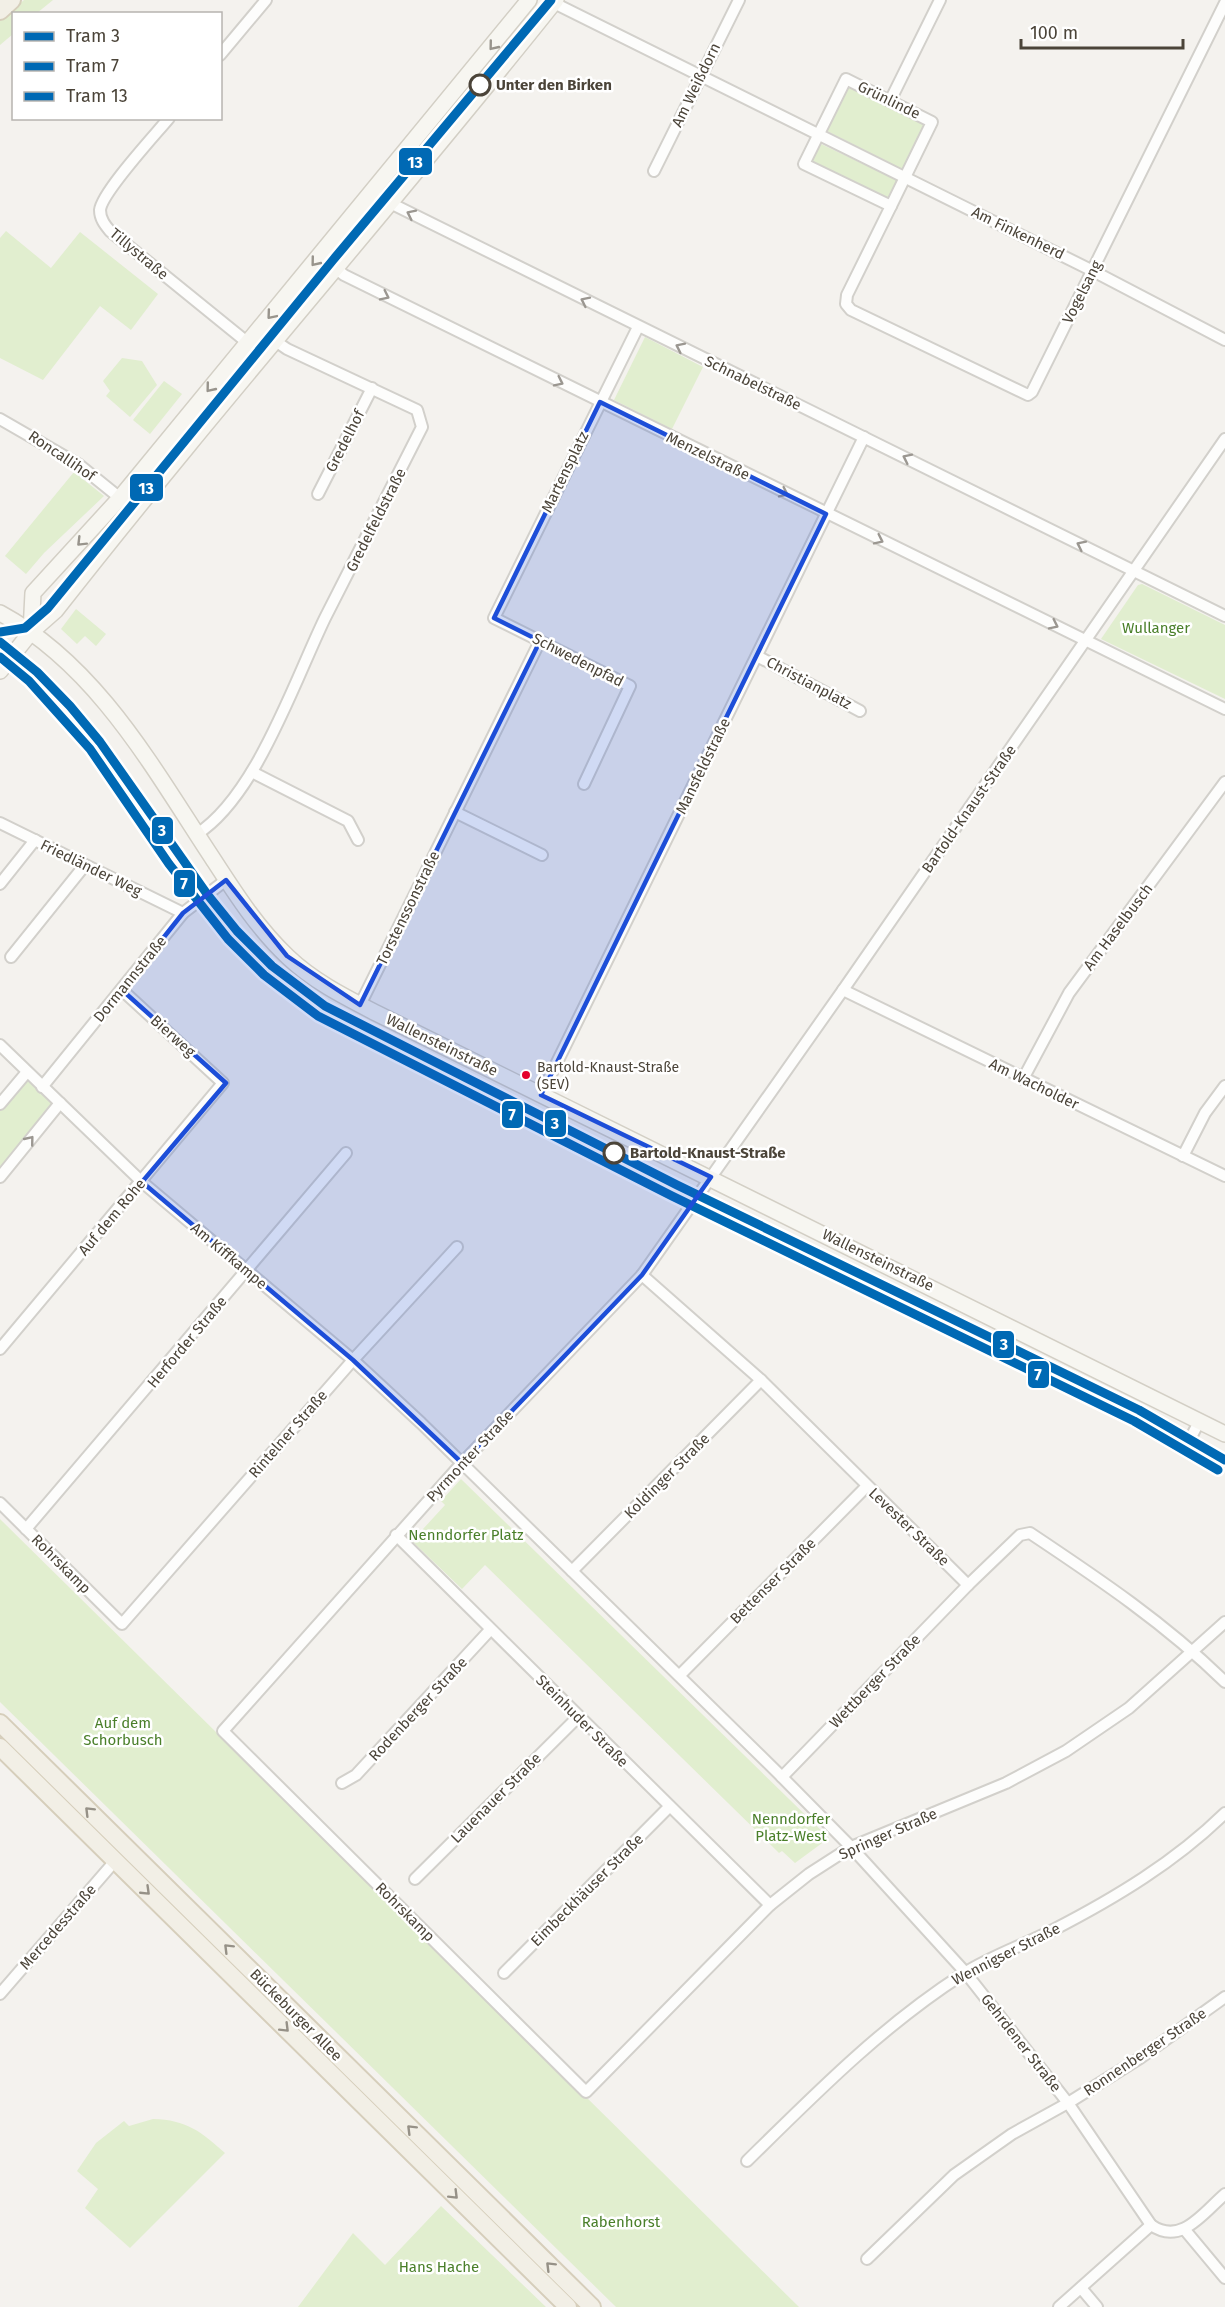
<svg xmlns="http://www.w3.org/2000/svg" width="1225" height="2307" viewBox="0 0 1225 2307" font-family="'Fira Sans',sans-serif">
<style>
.green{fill:#e1eecf}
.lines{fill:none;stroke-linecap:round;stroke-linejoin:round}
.street-casing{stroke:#d2d0cb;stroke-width:14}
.secondary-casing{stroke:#d3cfc5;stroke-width:18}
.primary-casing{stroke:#d6cebb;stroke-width:20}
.street{stroke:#fdfdfc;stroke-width:10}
.secondary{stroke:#f7f6f1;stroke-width:15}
.primary{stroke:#f2efe6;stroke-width:16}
.tram-1-casing{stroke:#fff;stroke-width:14}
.tram-2-casing{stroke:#fff;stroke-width:14}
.tram-3-casing{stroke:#fff;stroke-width:14}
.tram-1{stroke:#0069b4;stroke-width:9}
.tram-2{stroke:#0069b4;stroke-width:9}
.tram-3{stroke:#0069b4;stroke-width:9}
.oneway{stroke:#98948c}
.oneway2{stroke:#9b9791}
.oneway3{stroke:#969187}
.marked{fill:#1d4ed8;fill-opacity:0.2;stroke:#1d4ed8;stroke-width:4.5;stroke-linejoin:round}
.stop-dot{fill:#fff;stroke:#4b4439;stroke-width:3}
.bus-dot{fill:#e4002b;stroke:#fff;stroke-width:2}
.labels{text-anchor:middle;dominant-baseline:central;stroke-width:5;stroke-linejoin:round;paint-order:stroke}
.bus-label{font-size:14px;fill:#4b4439;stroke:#fff;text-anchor:start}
.stop-label{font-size:15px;font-weight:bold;fill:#4b4439;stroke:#fff;text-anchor:start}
.street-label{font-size:15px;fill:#4b4439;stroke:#fff}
.park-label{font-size:15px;fill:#4a7f2a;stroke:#fff}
.line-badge{stroke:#fff;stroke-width:2}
.badge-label{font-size:16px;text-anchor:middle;font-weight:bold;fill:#fff}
</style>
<rect width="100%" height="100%" fill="#f4f2ee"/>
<g class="green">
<path d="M24,0H53L37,13L14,14L13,34L0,45V21Z"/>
<path d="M850,84L928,122L904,170L827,131Z"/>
<path d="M821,144L901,182L890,204L806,163L816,145Z"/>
<path d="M6,231L51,268L80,232L158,294L131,330L100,306L43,380L0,358V238Z"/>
<path d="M645,337L703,367L672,429L614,400Z"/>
<path d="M122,358L142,361L157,385L130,417L106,396L110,391L103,381Z"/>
<path d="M164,381L182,394L150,434L133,420Z"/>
<path d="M74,472L104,496L44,553L26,574L5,556Z"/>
<path d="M1142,584L1225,625V699L1101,639L1138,585Z"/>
<path d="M76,609L106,634L96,646L85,636L77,644L61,629Z"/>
<path d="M27,1072L60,1103L0,1177V1104Z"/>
<path d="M461,1479L829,1838L795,1863L782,1851L779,1853L485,1565L462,1589L412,1541L445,1505L441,1501Z"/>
<path d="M0,1519L799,2307H616L0,1702Z"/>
<path d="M153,2119C187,2120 200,2131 225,2153L130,2248L85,2208L98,2189L77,2171L96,2143L124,2121L129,2126Z"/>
<path d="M441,2206L546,2307H298L353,2233L385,2265Z"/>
</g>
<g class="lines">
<g class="street-casing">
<g id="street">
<path d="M550,1L1093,271L1225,340"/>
<path d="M220,55L266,0"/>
<path d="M846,79L932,122L891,206L804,164Z"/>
<path d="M890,101L940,0"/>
<path d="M169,118C155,135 102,192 100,210C100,219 105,225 110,231L248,343"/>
<path d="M654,171L739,0"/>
<path d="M372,194L1225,616"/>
<path d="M891,206L847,295L846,304L851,310L1028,395L1032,392L1225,3"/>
<path d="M334,267L344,275L1225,709"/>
<path d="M0,419L78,464L120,498"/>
<path d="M1225,439L843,990L642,1275L462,1463L223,1731L586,2092L770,1905L809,1874L851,1847L1006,1783L1066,1751L1129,1708L1225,1622"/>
<path d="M318,494L372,388"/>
<path d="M757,656L860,711"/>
<path d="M252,772L348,821L358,840"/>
<path d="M584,784L630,686L494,618L638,327"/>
<path d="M455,812L542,855"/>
<path d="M0,823L183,913"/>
<path d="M197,834C256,796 294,682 325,618C357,554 390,491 422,427L417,410L287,349L274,340"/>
<path d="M0,884L35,840"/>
<path d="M11,957L85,865"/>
<path d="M843,990L1225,1176"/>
<path d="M360,1005L540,641"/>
<path d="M0,1045L142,1182L353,1360L421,1423L778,1773L851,1847L965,1972L1068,2103L1151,2225"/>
<path d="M1023,1079L1069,993L1225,782"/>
<path d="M42,1087L183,913L226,880"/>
<path d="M541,1095L864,437"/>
<path d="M0,1104L27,1072"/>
<path d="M1183,1156L1205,1113L1225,1086"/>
<path d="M0,1177L60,1103"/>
<path d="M693,1201L1188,1443L1200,1420"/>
<path d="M642,1275L761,1380L968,1585"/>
<path d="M0,1349L223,1083L122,990"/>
<path d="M0,1503L122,1624L353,1360L457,1247"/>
<path d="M26,1529L346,1153"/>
<path d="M396,1535L770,1905"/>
<path d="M572,1571L761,1380"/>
<path d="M680,1675L867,1486"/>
<path d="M782,1777L968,1585L1020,1535L1030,1533C1099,1579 1166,1624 1225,1682"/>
<path d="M342,1783L356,1775L490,1630"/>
<path d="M415,1879L578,1717"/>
<path d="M504,1973L669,1807"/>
<path d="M0,1994L115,1861"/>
<path d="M747,2161C816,2093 882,2026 963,1974C991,1956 1024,1945 1053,1930C1115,1898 1175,1862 1225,1813"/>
<path d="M1185,2230L1225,2278"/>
<path d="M867,2259L954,2175L1012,2134L1068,2103L1140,2058L1225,1997"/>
<path d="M1081,2288L1097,2307"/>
<path d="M1059,2307L1151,2225C1181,2246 1203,2213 1225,2194"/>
</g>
</g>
<g class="secondary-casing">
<g id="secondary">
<path d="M0,613C98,666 154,770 213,859C235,893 258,929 288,957C313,981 345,997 376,1013L1225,1434"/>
<path d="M31,632L33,593L120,498L529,0"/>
<path d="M0,671L31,632L56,610C218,403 392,206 556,0"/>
</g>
</g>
<g class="primary-casing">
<g id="primary">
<path d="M0,11L12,0"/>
<path d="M0,1723L592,2307"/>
<path d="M0,1747L568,2307"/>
</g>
</g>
<use href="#street" class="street"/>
<use href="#secondary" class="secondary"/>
<use href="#primary" class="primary"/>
<g class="tram-1-casing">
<path id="tram-1" d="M0,642L37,672L70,706L100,742L207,894L237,931L272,966L325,1006L677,1185L1139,1410L1225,1460"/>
</g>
<g class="tram-2-casing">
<path id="tram-2" d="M0,657L29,681L90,749L169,864L228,939L264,975L318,1016L672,1196L1134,1421L1218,1470"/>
</g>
<g class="tram-3-casing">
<path id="tram-3" d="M0,632L25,628L48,608L333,260L551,0"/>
</g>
<use href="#tram-1" class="tram-1"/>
<use href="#tram-2" class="tram-2"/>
<use href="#tram-3" class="tram-3"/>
</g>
<defs><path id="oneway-chevron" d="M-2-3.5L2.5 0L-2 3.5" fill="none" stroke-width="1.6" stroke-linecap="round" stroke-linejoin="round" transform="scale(1.5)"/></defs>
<g class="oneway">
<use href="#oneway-chevron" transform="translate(493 46) rotate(129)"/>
<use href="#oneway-chevron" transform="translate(315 262) rotate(129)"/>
<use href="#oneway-chevron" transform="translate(271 315) rotate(130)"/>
<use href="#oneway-chevron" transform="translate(210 388) rotate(129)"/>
<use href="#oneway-chevron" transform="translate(81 542) rotate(135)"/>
</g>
<g class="oneway2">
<use href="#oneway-chevron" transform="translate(411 214) rotate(-154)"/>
<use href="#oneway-chevron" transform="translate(385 296) rotate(26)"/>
<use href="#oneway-chevron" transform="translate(585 301) rotate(-154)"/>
<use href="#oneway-chevron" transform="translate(680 347) rotate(-154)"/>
<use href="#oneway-chevron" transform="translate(559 382) rotate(26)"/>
<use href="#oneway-chevron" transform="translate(907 458) rotate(-154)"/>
<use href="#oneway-chevron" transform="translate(784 493) rotate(26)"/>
<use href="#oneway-chevron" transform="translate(879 540) rotate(26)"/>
<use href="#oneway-chevron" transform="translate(1081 545) rotate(-154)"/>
<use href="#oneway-chevron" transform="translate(1054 625) rotate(26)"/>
<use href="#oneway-chevron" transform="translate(30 1140) rotate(-51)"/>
</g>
<g class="oneway3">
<use href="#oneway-chevron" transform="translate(89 1811) rotate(-135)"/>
<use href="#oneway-chevron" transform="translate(146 1891) rotate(44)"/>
<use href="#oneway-chevron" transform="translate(228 1948) rotate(-135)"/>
<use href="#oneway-chevron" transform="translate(285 2028) rotate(45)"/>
<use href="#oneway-chevron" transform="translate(411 2129) rotate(-135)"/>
<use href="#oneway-chevron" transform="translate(454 2195) rotate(45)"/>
<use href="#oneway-chevron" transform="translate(550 2266) rotate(-135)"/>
</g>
<path class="marked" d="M600,402L826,514L541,1095L711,1177L642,1275L462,1463L353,1360L142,1182L226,1083L122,990L183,913L226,880L287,956L360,1005L540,641L494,618Z"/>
<g class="stop-dot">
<circle cx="480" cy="85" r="10"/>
<circle cx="614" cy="1153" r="10"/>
</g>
<circle class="bus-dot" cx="526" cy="1075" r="5"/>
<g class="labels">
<g class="bus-label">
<text x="537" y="1067">Bartold-Knaust-Straße<tspan x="537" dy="17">(SEV)</tspan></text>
</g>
<g class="stop-label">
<text x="496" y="85">Unter den Birken</text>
<text x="630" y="1153">Bartold-Knaust-Straße</text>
</g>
<g class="street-label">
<text transform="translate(696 85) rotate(-64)">Am Weißdorn</text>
<text transform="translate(889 100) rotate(26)">Grünlinde</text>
<text transform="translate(1018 233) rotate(26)">Am Finkenherd</text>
<text transform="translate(139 254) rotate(40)">Tillystraße</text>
<text transform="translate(1082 292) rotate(-63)">Vogelsang</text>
<text transform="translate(753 383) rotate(26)">Schnabelstraße</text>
<text transform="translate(345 441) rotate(-63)">Gredelhof</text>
<text transform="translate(62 456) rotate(34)">Roncallihof</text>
<text transform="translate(708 456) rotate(26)">Menzelstraße</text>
<text transform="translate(565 472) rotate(-64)">Martensplatz</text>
<text transform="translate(376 520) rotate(-63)">Gredelfeldstraße</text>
<text transform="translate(578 660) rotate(27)">Schwedenpfad</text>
<text transform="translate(809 683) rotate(28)">Christianplatz</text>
<text transform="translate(703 766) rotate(-64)">Mansfeldstraße</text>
<text transform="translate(969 809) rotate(-55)">Bartold-Knaust-Straße</text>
<text transform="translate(91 868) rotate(26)">Friedländer Weg</text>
<text transform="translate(408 908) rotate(-64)">Torstenssonstraße</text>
<text transform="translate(1118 927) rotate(-53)">Am Haselbusch</text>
<text transform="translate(130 979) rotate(-51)">Dormannstraße</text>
<text transform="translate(173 1036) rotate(42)">Bierweg</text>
<text transform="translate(442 1045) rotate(26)">Wallensteinstraße</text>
<text transform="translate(1034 1084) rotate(26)">Am Wacholder</text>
<text transform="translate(112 1217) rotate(-50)">Auf dem Rohe</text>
<text transform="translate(229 1256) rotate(40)">Am Kiffkampe</text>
<text transform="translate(878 1260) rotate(26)">Wallensteinstraße</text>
<text transform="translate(187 1342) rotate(-50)">Herforder Straße</text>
<text transform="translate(288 1434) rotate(-49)">Rintelner Straße</text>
<text transform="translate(470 1456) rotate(-47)">Pyrmonter Straße</text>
<text transform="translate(667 1476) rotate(-45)">Koldinger Straße</text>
<text transform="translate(909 1527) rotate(44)">Levester Straße</text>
<text transform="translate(61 1564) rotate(45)">Rohrskamp</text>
<text transform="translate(773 1581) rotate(-45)">Bettenser Straße</text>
<text transform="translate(875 1681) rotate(-46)">Wettberger Straße</text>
<text transform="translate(418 1709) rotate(-47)">Rodenberger Straße</text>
<text transform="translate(582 1721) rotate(45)">Steinhuder Straße</text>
<text transform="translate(496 1798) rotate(-45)">Lauenauer Straße</text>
<text transform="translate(888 1834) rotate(-24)">Springer Straße</text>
<text transform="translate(587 1890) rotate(-45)">Eimbeckhäuser Straße</text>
<text transform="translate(405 1912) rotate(45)">Rohrskamp</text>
<text transform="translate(58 1927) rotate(-49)">Mercedesstraße</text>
<text transform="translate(1006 1954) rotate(-27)">Wennigser Straße</text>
<text transform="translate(296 2015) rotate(45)">Bückeburger Allee</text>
<text transform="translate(1021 2043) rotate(52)">Gehrdener Straße</text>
<text transform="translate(1145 2052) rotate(-34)">Ronnenberger Straße</text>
</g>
<g class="park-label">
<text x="1156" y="628">Wullanger</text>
<text x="466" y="1535">Nenndorfer Platz</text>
<text x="123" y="1723">Auf dem<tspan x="123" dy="17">Schorbusch</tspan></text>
<text x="791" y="1819">Nenndorfer<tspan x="791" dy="17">Platz-West</tspan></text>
<text x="621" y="2222">Rabenhorst</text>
<text x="439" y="2267">Hans Hache</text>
</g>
</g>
<g class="line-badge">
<rect x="398" y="147" width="35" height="29" rx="6" fill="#0069b4"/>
<rect x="129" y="473" width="35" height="29" rx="6" fill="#0069b4"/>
<rect x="151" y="816" width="23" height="29" rx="6" fill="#0069b4"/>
<rect x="173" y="869" width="23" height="29" rx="6" fill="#0069b4"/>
<rect x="501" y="1100" width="23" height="29" rx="6" fill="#0069b4"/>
<rect x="544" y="1109" width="23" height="29" rx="6" fill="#0069b4"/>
<rect x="992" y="1330" width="23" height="29" rx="6" fill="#0069b4"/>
<rect x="1027" y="1360" width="23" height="29" rx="6" fill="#0069b4"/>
</g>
<g class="badge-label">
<text x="415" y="168">13</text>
<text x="146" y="494">13</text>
<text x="162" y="836">3</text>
<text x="184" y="889">7</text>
<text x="512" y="1120">7</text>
<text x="555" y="1129">3</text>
<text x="1004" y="1350">3</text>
<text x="1038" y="1380">7</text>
</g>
<rect x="12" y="12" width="210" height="108" fill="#ffffff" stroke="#b7b4b0" stroke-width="1.5"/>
<rect x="24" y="32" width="30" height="9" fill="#0069b4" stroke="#b7b4b0" stroke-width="1.5"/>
<text x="66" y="42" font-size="18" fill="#4b4439">Tram 3</text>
<rect x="24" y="62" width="30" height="9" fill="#0069b4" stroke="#b7b4b0" stroke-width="1.5"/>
<text x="66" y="72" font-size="18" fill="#4b4439">Tram 7</text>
<rect x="24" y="92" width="30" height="9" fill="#0069b4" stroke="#b7b4b0" stroke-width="1.5"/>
<text x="66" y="102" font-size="18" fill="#4b4439">Tram 13</text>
<path d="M1021 39v9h162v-9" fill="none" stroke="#4b4439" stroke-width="3"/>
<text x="1030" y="39" font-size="18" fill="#4b4439" stroke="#ffffff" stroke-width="4.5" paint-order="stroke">100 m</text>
</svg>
